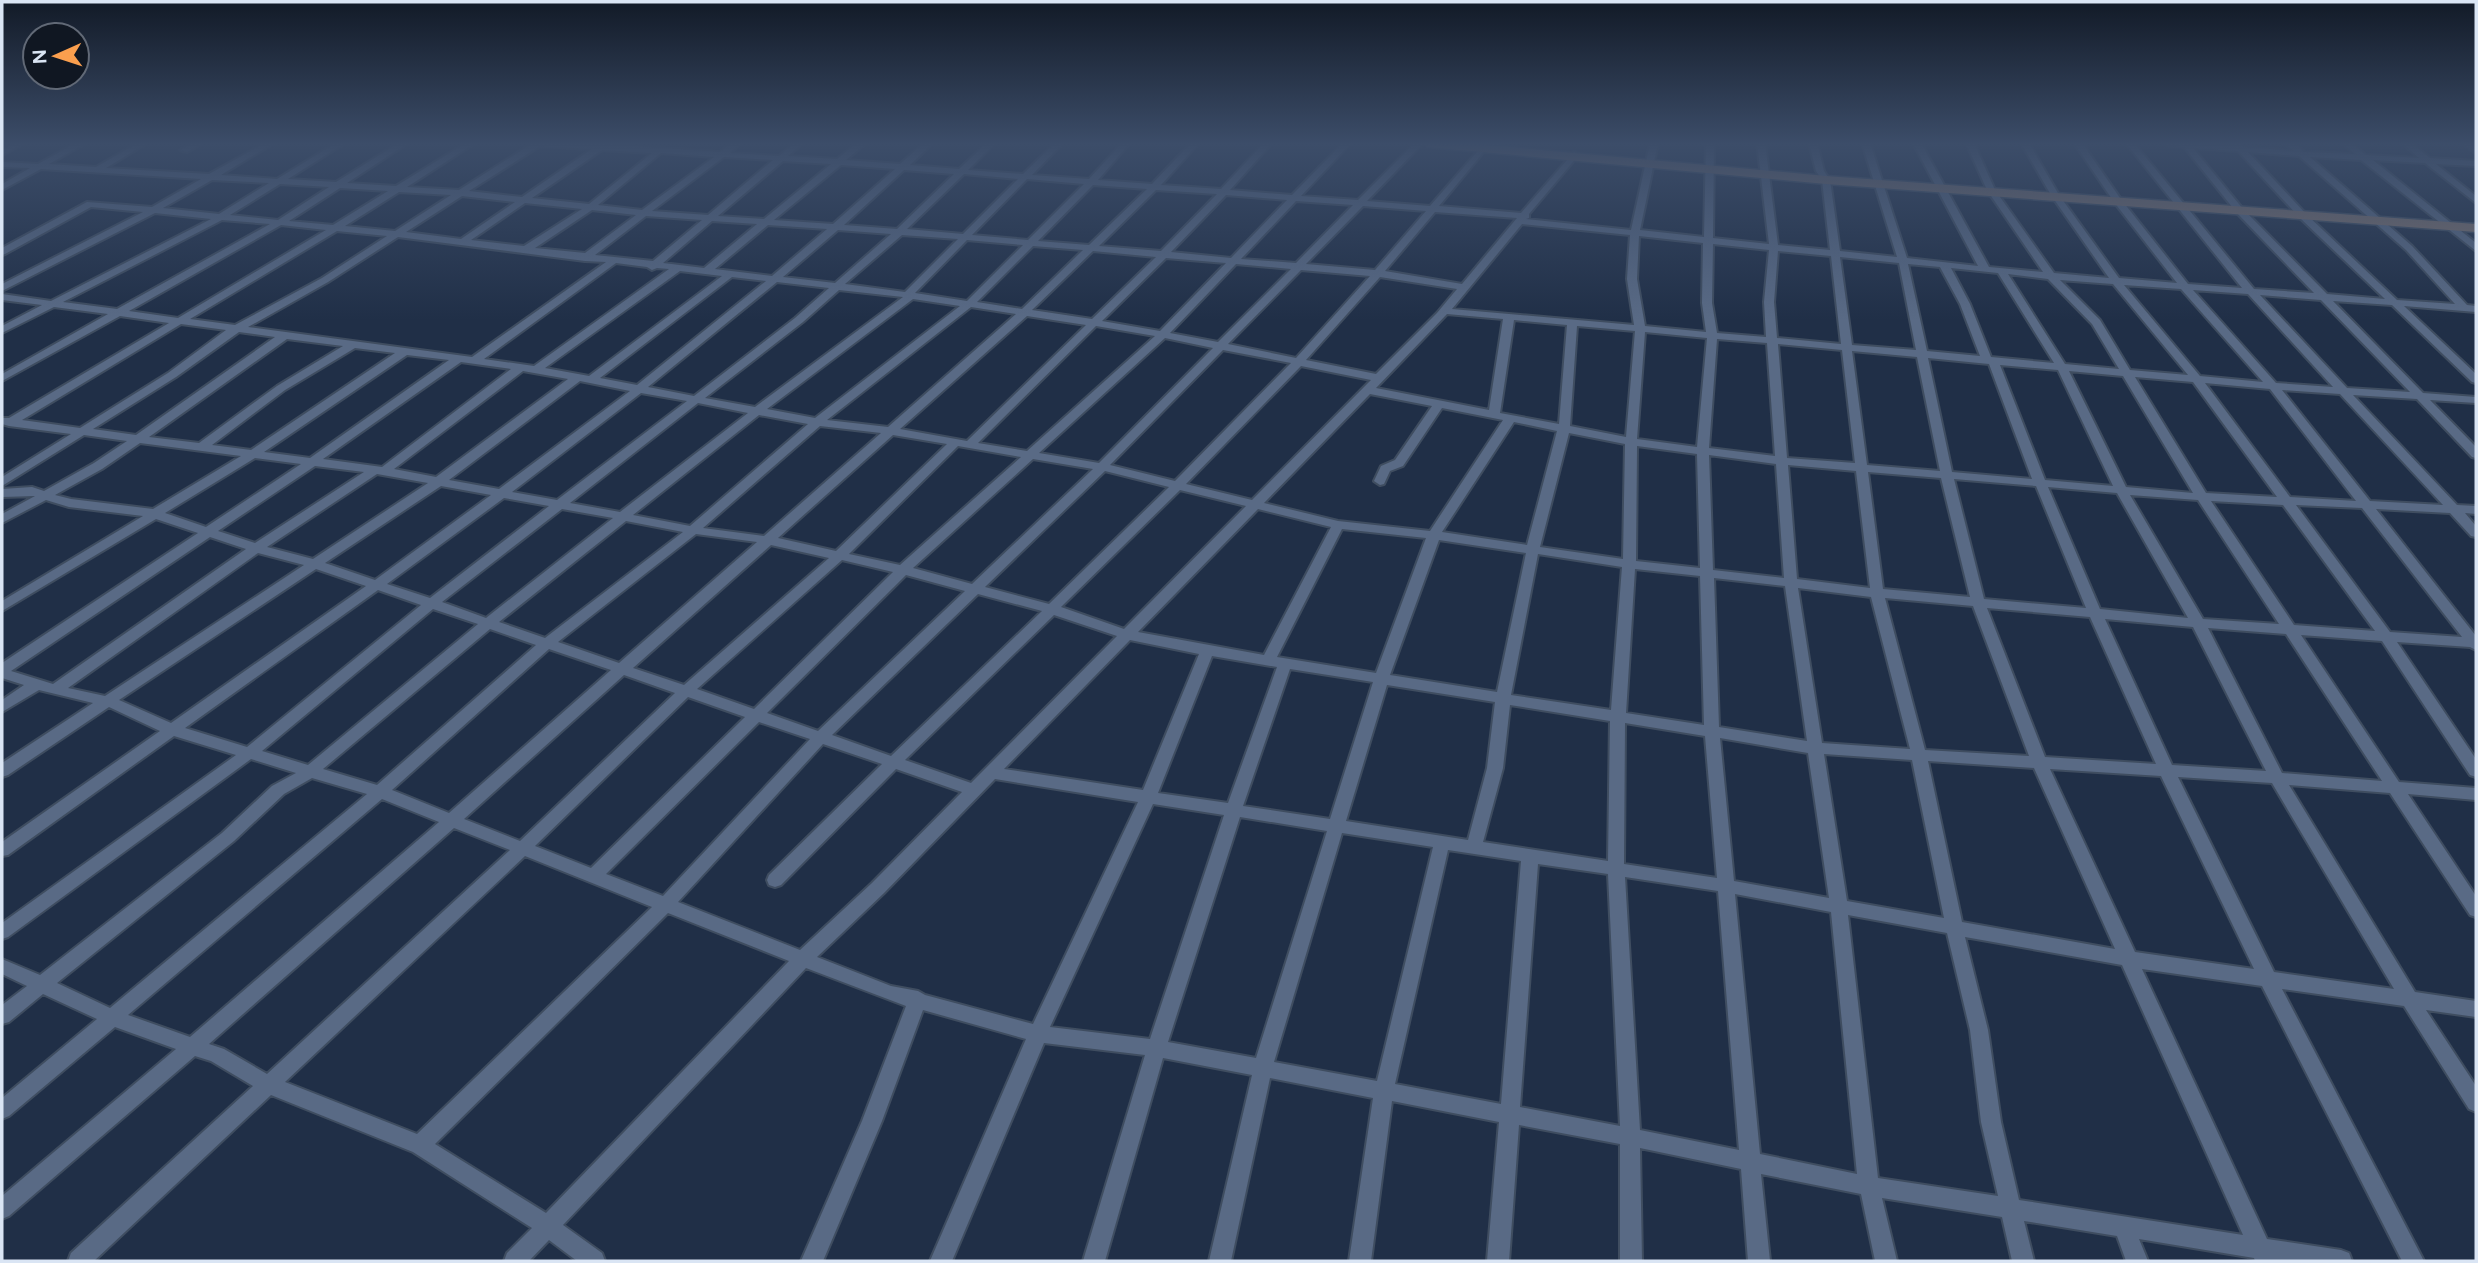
<svg xmlns="http://www.w3.org/2000/svg" width="2478" height="1263" viewBox="0 0 2478 1263" font-family="Figtree,sans-serif">
<style>
.lines{fill:none;stroke-linecap:round;stroke-linejoin:round}
.street-casing{stroke:#3f4d60;stroke-width:4}
.secondary-casing{stroke:#3f4d60;stroke-width:3}
.street{fill:#596a85;fill-rule:evenodd}
.secondary{fill:#7e726f;fill-rule:evenodd}
</style>
<rect width="100%" height="100%" fill="#202f47"/>
<g class="lines">
<g class="street-casing">
<g id="street">
<path d="M15,143H25L2,155V150Z"/>
<path d="M76,143H86L49,164L96,167L138,143H147L106,168L209,174L265,143H274L221,175L277,179L336,143H345L288,179L336,182L399,143H408L347,183L396,186L466,143H475L407,187L459,190L533,143L602,144L720,152L732,143H741L730,153L779,156L794,143H803L788,156L837,159L857,143H866L846,160L900,164L924,143H933L910,165L959,169L987,143H995L968,170L1023,174L1055,143H1063L1032,175L1089,179L1122,143H1130L1098,180L1152,184L1191,143H1199L1161,185L1221,189L1264,143H1272L1230,190L1292,195L1343,143H1351L1301,196L1358,200L1415,143H1423L1367,201L1430,206L1483,145H1486V149L1439,206L1521,213L1574,152L1578,155L1577,157L1529,214V218L1526,219L1631,230L1650,143H1658L1640,230L1704,237L1706,143H1714L1713,238L1769,244L1757,143H1765L1778,245L1830,250L1822,180L1816,171L1809,143H1817L1824,171L1830,180L1840,251L1897,257L1862,143H1870L1907,258L1978,266L1913,143H1921L1989,267L2043,272L1987,190L1966,143H1974L1995,190L2054,273L2109,278L2051,195L2021,143H2029L2059,195L2119,278L2177,283L2114,202L2074,143H2082L2120,198L2188,284L2242,288L2126,143H2134L2254,289L2314,293L2237,213L2184,147L2167,145L2163,143L2233,146L2231,143H2239L2243,147L2293,151L2285,143H2294L2304,152L2355,154L2342,143H2351L2366,155L2419,158L2402,143H2411L2430,158L2476,161V166L2436,164L2476,196V203L2425,163L2373,160L2476,243V251L2361,160L2310,157L2412,246L2467,305L2476,306V312L2404,306L2476,374V383L2472,382L2392,305L2333,301L2423,393L2476,397V403L2430,400L2476,447V458L2472,457L2417,399L2353,395L2457,505L2476,506V514L2465,513L2476,526V537L2471,536L2450,513L2376,509L2476,636V650L2470,647L2397,642L2476,759V777L2470,775L2382,641L2301,635L2399,782L2476,788V800L2408,794L2476,896V917L2470,915L2390,793L2289,785L2415,992L2476,1001V1017L2426,1010L2476,1086V1112L2469,1109L2404,1006L2282,989L2424,1261H2402L2262,986L2142,969L2267,1239L2341,1250L2349,1253L2352,1261H2255L2254,1258L2139,1239L2148,1261H2126L2117,1236L2024,1221L2034,1261H2012L2002,1217L1882,1198L1897,1261H1875L1861,1194L1761,1174L1770,1261H1748L1741,1169L1640,1148L1642,1261H1620V1144L1519,1125L1509,1261H1487L1499,1122L1392,1101L1371,1261H1349L1373,1098L1270,1078L1231,1261H1209L1252,1075L1163,1058L1105,1261H1083L1145,1055L1044,1043L952,1261H930L1026,1039L923,1010L882,1121L823,1261H801L862,1121L906,1006L806,968L563,1225L602,1253L605,1261H577L549,1240L529,1261H504L507,1253L532,1228L413,1152L271,1095L94,1261H68L71,1253L253,1086L211,1061L195,1056L9,1216L2,1219V1196L176,1049L115,1027L9,1116L2,1119V1098L97,1019L43,994L9,1022L2,1024V1005L27,986L2,974V959L40,975L222,833L272,786L296,773L251,759L8,937L2,939V923L236,755L174,736L8,855L2,856V842L160,731L109,707L8,775L2,777V763L93,703L39,690L2,712V700L24,685L2,678V663L198,533L156,519L2,611V601L143,516L69,507L46,500L2,523V514L35,496L2,497V489L32,487L44,491L94,463L127,441L84,435L2,486V477L71,434L9,426L2,424V418H9L169,323L120,316L2,381V374L108,314L54,307L2,333V326L42,305L2,300V294L51,301L211,219L155,213L2,291V284L143,212L91,207L5,254L2,255V248L87,202L152,207L201,179L41,169L2,190V184L30,168L2,167V162L38,164ZM540,146L592,149L522,197L469,191ZM2193,148L2238,151L2300,218L2385,299L2327,294L2243,209ZM602,150L652,153L589,204L532,198ZM2248,152L2299,156L2406,250L2455,304L2397,300L2306,214ZM661,153L714,157L642,210L598,205ZM724,157L773,160L708,215L652,211ZM783,161L831,164L764,219L718,216ZM841,165L895,169L833,224L774,220ZM904,170L954,174L897,229L844,225ZM964,174L1018,179L963,234L907,229ZM1027,179L1084,184L1028,240L972,235ZM212,180L269,183L219,214L163,208ZM280,184L329,187L278,220L230,215ZM1093,185L1147,189L1089,245L1038,241ZM340,188L388,191L333,225L289,221ZM1156,190L1217,194L1161,251L1099,246ZM399,192L451,195L395,231L345,226ZM1226,195L1287,200L1231,258L1171,252ZM462,196L515,202L461,239L406,232ZM1296,201L1353,205L1296,263L1241,259ZM525,203L582,209L524,246L471,240ZM1363,206L1426,211L1375,270L1306,264ZM592,210L636,215L585,253L535,248ZM1435,212L1517,218L1462,284L1385,271ZM646,216L702,220L653,261L595,255ZM222,220L270,224L117,309L63,302ZM712,221L757,224L704,268L663,263ZM1522,224L1630,235L1627,279L1634,325L1452,309ZM281,225L326,230L178,318L129,311ZM768,225L827,229L772,276L715,269ZM838,230L891,234L835,283L783,277ZM337,231L387,236L322,278L235,325L190,319ZM902,235L958,239L905,292L845,284ZM1639,236L1703,243L1702,303L1706,332L1645,326L1637,279ZM398,237L585,261L606,262L472,357L248,327L328,282ZM967,240L1023,245L967,301L915,293ZM1713,244L1769,250L1764,302L1766,337L1717,333L1712,303ZM1033,246L1083,250L1022,309L977,302ZM1093,251L1156,257L1092,319L1032,310ZM1778,251L1831,256L1841,344L1777,338L1774,302ZM1840,257L1899,263L1916,350L1852,345ZM1166,258L1226,263L1160,331L1102,321ZM616,263L647,267L652,270L657,268L669,269L534,366L484,359ZM1236,264L1291,269L1218,342L1170,333ZM1908,264L1940,267L1960,304L1980,356L1927,351ZM1951,268L1998,273L2054,363L1991,357L1970,304ZM1301,270L1370,276L1296,358L1228,344ZM680,271L722,276L589,376L545,368ZM2008,274L2048,279L2092,324L2119,369L2065,364ZM732,277L766,281L637,385L600,378ZM1380,277L1457,289L1437,313L1376,374L1306,360ZM2060,280L2113,284L2188,375L2130,370L2100,320ZM777,282L829,288L795,318L694,396L648,387ZM2124,285L2181,289L2263,382L2200,376ZM839,290L903,297L755,407L705,398L803,322ZM2193,290L2248,294L2333,387L2276,383ZM2260,295L2321,300L2410,392L2347,388ZM913,299L960,306L815,418L767,409ZM971,307L1016,314L888,427L827,420ZM1447,314L1503,319L1489,410L1376,388ZM1027,316L1086,325L967,441L900,429ZM1514,320L1567,325L1559,424L1500,413ZM181,324L226,330L168,373L80,428L22,420ZM1096,326L1155,336L1027,451L978,443ZM1577,326L1635,331L1626,437L1570,426ZM239,332L275,337L136,435L93,429L176,377ZM1645,332L1707,338L1697,447L1637,439ZM1165,338L1213,348L1099,463L1039,453ZM287,339L343,346L277,386L199,443L149,437ZM1717,339L1767,343L1775,456L1709,448ZM1778,344L1842,350L1855,463L1787,458ZM355,348L395,353L251,450L212,445L285,390ZM1223,350L1291,363L1175,481L1110,465ZM1852,351L1917,357L1940,471L1867,465ZM407,355L449,360L310,458L264,452ZM1928,358L1989,364L2032,479L1952,472ZM461,362L511,369L382,467L323,459ZM2000,365L2058,370L2113,486L2045,480ZM1301,366L1371,380L1252,500L1186,484ZM523,371L568,379L436,477L394,469ZM2069,371L2123,376L2193,493L2126,487ZM2135,377L2193,382L2277,497L2206,493ZM580,381L630,391L499,489L449,480ZM2205,383L2270,389L2356,501L2290,497ZM2282,390L2340,394L2443,505L2370,501ZM641,393L687,401L557,500L512,492ZM1370,394L1432,406L1395,460L1381,466L1374,481L1380,485L1384,484L1390,471L1403,466L1442,408L1503,420L1430,531L1338,521L1264,503ZM698,403L748,413L620,512L570,503ZM759,415L808,424L690,526L633,515ZM1514,422L1557,431L1527,545L1442,532ZM820,426L881,433L764,536L703,528ZM1569,433L1625,444L1623,559L1540,547ZM893,435L947,444L836,551L778,538ZM140,443L241,456L153,509L71,499L55,495L102,469ZM958,446L1021,457L900,565L849,554ZM1637,446L1697,454L1700,568L1636,561ZM1709,455L1776,464L1784,578L1713,570ZM255,458L301,464L206,527L165,513ZM1033,459L1093,469L972,584L913,568ZM1788,465L1856,471L1870,588L1797,579ZM315,466L364,472L255,543L218,531ZM1105,471L1169,487L1049,604L985,587ZM1868,472L1941,478L1970,597L1883,589ZM377,474L428,483L313,559L267,547ZM1954,479L2036,486L2086,608L1984,599ZM441,486L491,495L375,580L325,563ZM2048,487L2117,493L2188,618L2100,609ZM1180,490L1246,506L1124,629L1061,607ZM2130,495L2198,500L2279,624L2203,619ZM504,498L549,506L430,598L387,584ZM2211,501L2283,505L2375,631L2294,625ZM2296,505L2362,508L2462,637L2390,632ZM562,509L613,518L486,618L442,602ZM1258,509L1331,527L1264,655L1138,632ZM626,521L683,532L545,638L499,622ZM1342,529L1426,538L1376,673L1277,657ZM696,534L757,542L619,663L558,642ZM210,537L246,549L53,684L11,671ZM1439,540L1526,553L1497,692L1390,675ZM771,545L829,558L684,685L633,668ZM258,553L304,565L105,696L68,688ZM1538,554L1622,567L1611,710L1511,695ZM842,560L893,572L754,709L697,689ZM316,569L366,586L171,723L119,700ZM1635,569L1700,576L1704,725L1626,713ZM906,575L965,591L818,731L767,713ZM1714,578L1785,586L1807,741L1719,727ZM1798,588L1871,597L1910,749L1822,743ZM378,590L421,605L247,747L185,728ZM978,594L1042,611L891,756L832,735ZM1885,598L1973,606L2029,756L1925,750ZM1987,608L2090,617L2156,764L2045,757ZM433,609L478,624L308,765L262,751ZM1054,615L1117,636L971,783L905,760ZM2105,619L2193,627L2266,771L2172,765ZM2208,628L2286,634L2382,781L2282,773ZM490,629L536,645L377,785L323,769ZM1130,640L1199,654L1143,790L1004,769ZM549,649L611,670L449,813L392,790ZM1212,656L1277,667L1228,803L1158,793ZM1290,669L1373,682L1330,819L1243,806ZM624,675L675,693L520,841L464,819ZM1387,685L1495,702L1487,768L1468,840L1346,821ZM688,697L745,717L591,868L535,846ZM1510,705L1610,721L1608,861L1483,842L1503,768ZM759,722L810,739L663,896L606,874ZM1625,723L1705,736L1717,878L1624,864ZM1720,738L1808,753L1829,898L1734,881ZM823,744L882,764L769,875L767,880L769,885L775,887L781,885L896,769L962,792L872,883L800,950L678,902ZM1824,754L1912,760L1944,918L1847,901ZM1928,761L2034,768L2115,949L1962,922ZM2050,769L2161,776L2254,969L2135,952ZM2178,777L2272,783L2394,989L2274,972ZM312,778L367,794L110,1008L57,983L234,841L284,794ZM995,779L1138,802L1033,1024L925,995L918,991L891,986L817,957L884,893ZM382,799L439,822L190,1037L128,1015ZM1153,804L1224,815L1150,1039L1050,1027ZM1240,817L1327,831L1256,1058L1168,1042ZM454,828L510,850L267,1074L224,1049L209,1044ZM1342,833L1433,847L1377,1081L1274,1062ZM1448,850L1521,861L1501,1104L1395,1084ZM525,856L652,907L417,1134L285,1082ZM1538,864L1608,874L1620,1126L1520,1107ZM1625,877L1718,891L1739,1150L1640,1130ZM1735,894L1831,912L1857,1174L1760,1154ZM668,913L789,961L546,1213L435,1144ZM1848,915L1947,933L1970,1030L1981,1122L1998,1196L1878,1178ZM1965,937L2122,965L2243,1235L2019,1200L2001,1122L1988,1030Z"/>
<path d="M193,143H203L187,152L180,150Z"/>
<path d="M1494,143H1502L1494,150L1490,148Z"/>
<path d="M2462,143H2471L2476,147V153Z"/>
</g>
</g>
<g class="secondary-casing">
<path id="secondary" d="M1422,143H1465L1826,176L2476,224V232L1826,184L1428,147Z"/>
</g>
<use href="#street" class="street"/>
<use href="#secondary" class="secondary"/>
</g>
<linearGradient id="sky" x2="0" y2="1"><stop stop-color="#121a27"/><stop offset="0.45" stop-color="#3c4d69"/><stop offset="1" stop-color="#3c4d69" stop-opacity="0"/></linearGradient>
<rect width="2478" height="320" fill="url(#sky)"/>
<rect width="2478" height="1263" fill="none" stroke="#dae5f4" stroke-width="7"/>
<g transform="translate(56 56) rotate(267)"><circle r="33" fill="#101722" stroke="#616976" stroke-width="2"/>
<path d="M0-5L12 26L0 18L-12 26Z" fill="#fa9f4e"/>
<text y="-10" font-size="19" font-weight="bold" text-anchor="middle" fill="#dae5f4">N</text>
</g>
</svg>
